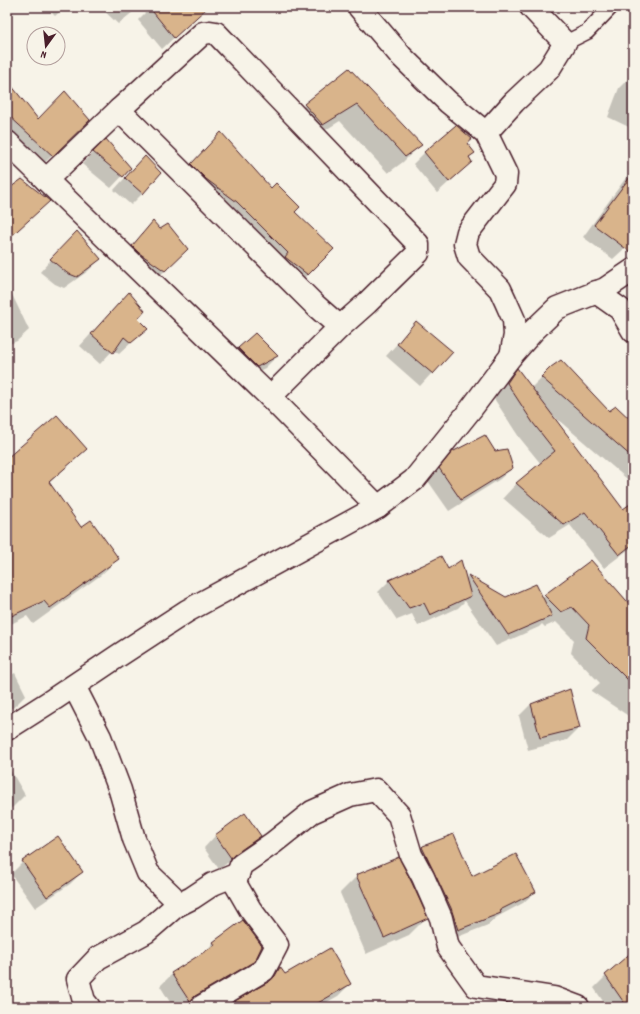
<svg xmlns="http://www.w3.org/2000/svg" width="640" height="1014" viewBox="0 0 640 1014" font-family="Dekko,sans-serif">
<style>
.shadow{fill:#0003}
.building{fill:#d9b48b;stroke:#4a1f2b}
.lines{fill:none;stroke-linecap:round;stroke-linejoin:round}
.service-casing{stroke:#4a1f2b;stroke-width:17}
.minor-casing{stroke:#4a1f2b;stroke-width:25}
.service{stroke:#f7f3e8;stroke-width:14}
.minor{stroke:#f7f3e8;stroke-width:22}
</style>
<rect width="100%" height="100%" fill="#f7f3e8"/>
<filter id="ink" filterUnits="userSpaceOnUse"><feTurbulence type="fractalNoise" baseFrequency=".025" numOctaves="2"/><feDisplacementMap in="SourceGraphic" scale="8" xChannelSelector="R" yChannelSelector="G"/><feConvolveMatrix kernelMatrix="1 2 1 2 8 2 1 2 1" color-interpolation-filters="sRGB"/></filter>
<g filter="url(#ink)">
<g class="shadow">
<path d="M46,7H65L55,16Z"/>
<path d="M100,7H139L118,24Z"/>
<path d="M151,7H188L184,28L162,49L138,20Z"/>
<path d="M349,70L420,145L403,162L388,173L340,121L306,142L288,121L305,105Z"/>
<path d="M631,76H633V129L608,117L619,88Z"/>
<path d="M7,99L38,120L78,131L42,165L7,133Z"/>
<path d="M106,141L130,168L111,188L82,164Z"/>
<path d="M466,143L474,153L468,158L471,162L437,193L413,164L425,152Z"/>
<path d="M209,145L271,189L293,212L333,249L296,286L180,177Z"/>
<path d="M633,168V236L625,248L613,259L583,237Z"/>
<path d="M133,169L143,193L131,205L114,190Z"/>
<path d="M153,223L160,230L175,261L153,282L121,258Z"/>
<path d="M65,244L100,259L88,271L64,288L55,284L40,272Z"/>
<path d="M7,284L29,330L17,341L7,345Z"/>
<path d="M117,305L136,319L146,329L119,354L113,350L100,364L80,346Z"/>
<path d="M417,322L451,352L420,386L386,356Z"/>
<path d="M255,334L277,356L265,368L245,378L227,361Z"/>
<path d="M551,368L609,412L633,423V484L549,412L623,511L633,503V546L604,568L570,525L549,538L503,498L516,484L541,464L519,437L493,397L504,383L517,370L531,388Z"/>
<path d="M86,449L49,483L81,528L118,559L101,575L33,624L27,616L7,626V459Z"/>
<path d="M495,452L512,468L500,479L449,511L428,481L440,466L453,453Z"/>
<path d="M591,562L633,607V719L591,691L600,683L571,653L574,640L556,622L545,627L542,624L539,627L496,646L465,601L458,608L418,626L412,614L397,620L378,592L390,580L447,570L465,579L468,576L506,598L542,599Z"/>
<path d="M15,673L26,695L14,707L7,710V677Z"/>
<path d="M531,704L579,728L567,740L528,750L519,716Z"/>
<path d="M633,732V745L627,741Z"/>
<path d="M7,764L25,795L13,807L7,811Z"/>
<path d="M245,815L260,836L248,848L219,869L204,848L215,836Z"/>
<path d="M424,847L472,878L535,892L523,903L497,917L488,925L447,941L410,860Z"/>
<path d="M23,862L82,872L70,884L35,908L11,874Z"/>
<path d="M357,876L426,918L409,935L366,954L340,893Z"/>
<path d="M242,921L254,960L241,973L183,1007H173L160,986L172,974L202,955L213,943Z"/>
<path d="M7,966L13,974L7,980Z"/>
<path d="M633,967V1007H607L594,988L606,976Z"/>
<path d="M280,968L285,975L350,984L338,996L318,1007H231L236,1002L266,985L268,980Z"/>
<path d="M7,998L13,1007H7Z"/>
<path d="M439,1004L440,1007H428Z"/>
</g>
<g class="building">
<path d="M149,7H208L174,38Z"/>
<path d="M349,68L369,89L422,145L405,157L357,104L323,125L304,104Z"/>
<path d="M7,80L38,119L65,91L90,120L53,156L7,114Z"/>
<path d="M456,125L472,139L467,143L475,153L469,157L472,162L449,182L424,152Z"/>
<path d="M221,132L271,188L276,183L300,207L295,212L334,249L308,275L285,257L288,253L237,202L206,179L191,164Z"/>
<path d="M106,139L131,168L123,177L93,152Z"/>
<path d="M145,156L161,173L143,194L125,178Z"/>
<path d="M633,173V254L594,225Z"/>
<path d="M22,179L50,201L7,240V190Z"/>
<path d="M153,221L160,229L168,224L188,249L165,271L139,253L132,246Z"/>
<path d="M77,231L101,259L77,277L67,273L50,259Z"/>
<path d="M129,292L145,311L138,319L148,329L131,343L124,337L113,353L91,334Z"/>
<path d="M416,321L453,352L433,374L397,344Z"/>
<path d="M255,333L278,356L257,367L238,348Z"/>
<path d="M561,360L609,411L616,406L633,422V458L541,377L551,367Z"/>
<path d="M517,368L623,509L633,502V544L619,555L585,512L564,525L516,483L555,451L533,423L507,383Z"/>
<path d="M57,415L87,449L49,482L81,527L91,520L119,559L50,608L44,601L7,618V458Z"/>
<path d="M485,435L495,451L507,449L513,468L461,500L439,468L452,452Z"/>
<path d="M441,556L448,569L461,560L471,596L430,615L424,603L409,608L389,580L423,565Z"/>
<path d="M591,560L633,608V685L586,638L589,625L572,607L561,612L544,595Z"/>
<path d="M468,575L506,597L536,584L552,616L508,635Z"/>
<path d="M570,689L580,728L540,738L531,704Z"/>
<path d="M245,813L261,836L234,855L231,858L215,835Z"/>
<path d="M454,834L472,876L516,854L536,892L500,910L501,913L458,930L451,908L422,847L423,846Z"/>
<path d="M58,836L83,872L47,897L22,861Z"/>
<path d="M399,857L412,883L428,918L384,938L356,875Z"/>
<path d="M243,920L262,946L255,961L195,996L190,1002L171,973L215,945L213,942Z"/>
<path d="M330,948L351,984L311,1007H239L235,1001L270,981L275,976L280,967L285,974Z"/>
<path d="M633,951V1007H627L605,975Z"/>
</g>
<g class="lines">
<g class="service-casing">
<path id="service" d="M565,43L587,32L611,7"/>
</g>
<g class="minor-casing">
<g id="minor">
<path d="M359,7L401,56L448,102L486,133L506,174L505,184L468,232L465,244L469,257L500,289L506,302L514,320L515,335L511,356"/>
<path d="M119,110L316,306L340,327"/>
<path d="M486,133L514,102L549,69L565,43L531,7"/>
<path d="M7,142L270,397L378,507"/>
<path d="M46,180L119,110L203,33L210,32L216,33L418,244V253L367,303L340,327L270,397"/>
<path d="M596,292L620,309L633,331"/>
<path d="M74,686L100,737L120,790L134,839L148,873L172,896L176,906"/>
<path d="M7,729L54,699L118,656L187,611L378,507L414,480L471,409L511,356L534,330L557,308L605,289L633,270"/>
<path d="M89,1007L84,1001L78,979L98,958L146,932L176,906L192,898L213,884L238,874"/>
<path d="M201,1007L264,970L277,945L250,909L235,883L241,865L273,843L312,812L350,795L376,790L399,815L411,855L423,877L441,918L448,947L476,986L554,998L578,1007"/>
</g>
</g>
<use href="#service" class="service"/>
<use href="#minor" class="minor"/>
</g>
</g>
<rect width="640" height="1014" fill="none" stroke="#f7f3e8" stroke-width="24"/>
<rect x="12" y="12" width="616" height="990" fill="none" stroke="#4a1f2b" stroke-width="1.5" filter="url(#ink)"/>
<g transform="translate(46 46) rotate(195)"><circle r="19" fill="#f7f3e8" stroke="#b29e9c"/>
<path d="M0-3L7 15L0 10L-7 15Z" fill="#4a1f2b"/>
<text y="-6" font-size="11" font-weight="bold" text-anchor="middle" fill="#4a1f2b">N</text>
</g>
</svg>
